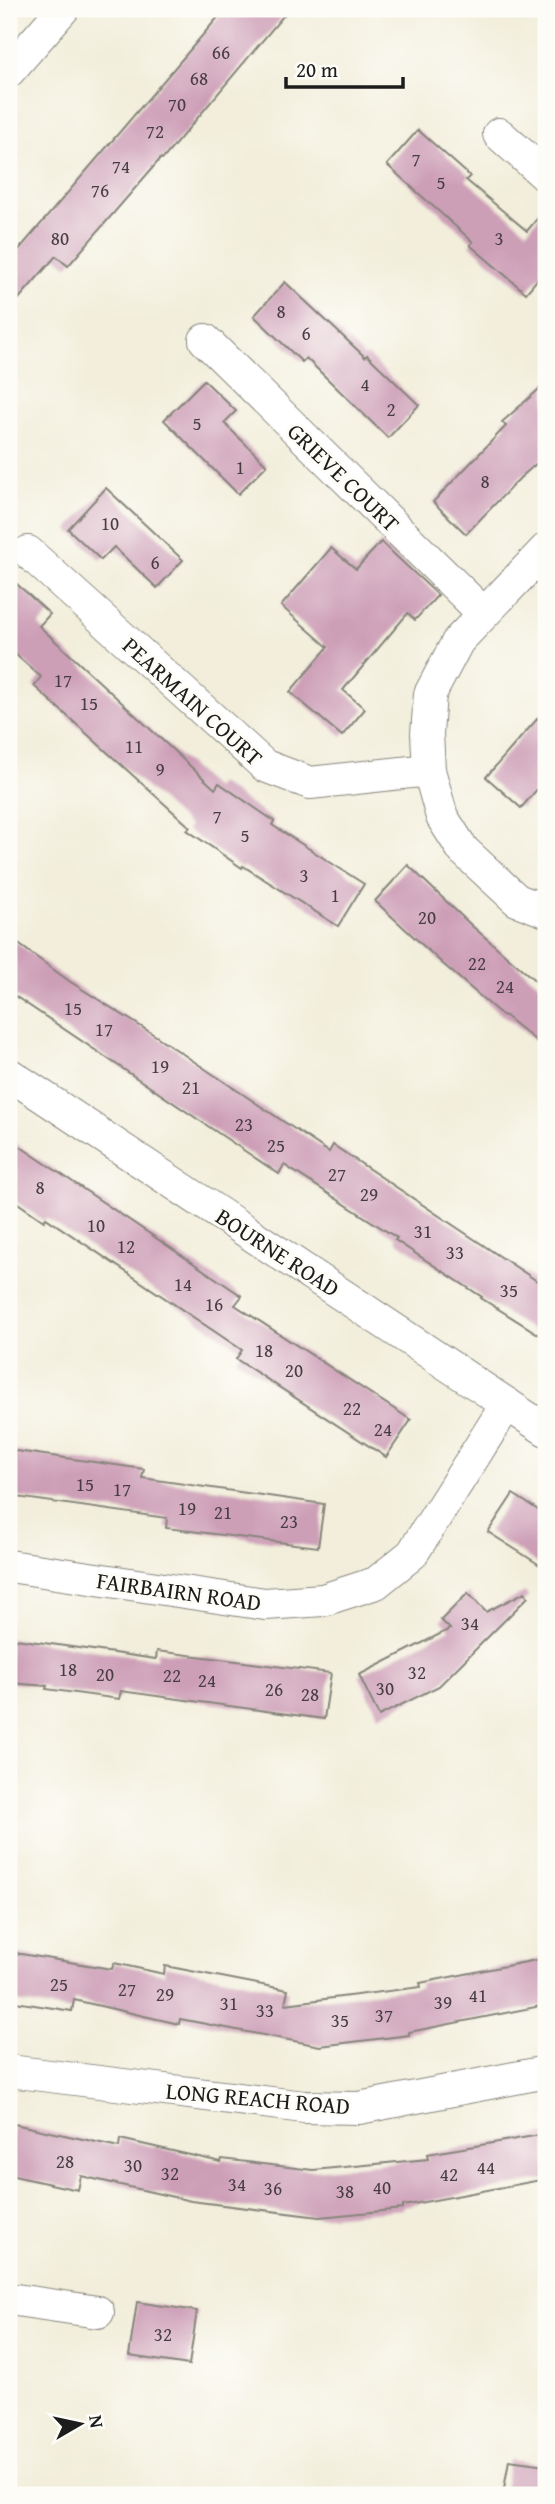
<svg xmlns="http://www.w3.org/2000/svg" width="555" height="2504" viewBox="0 0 555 2504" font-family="'Gentium Book Plus',serif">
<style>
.building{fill:#cd9fb7}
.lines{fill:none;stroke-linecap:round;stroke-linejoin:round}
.street-casing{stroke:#87857c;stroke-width:34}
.street{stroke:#fff;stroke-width:32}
.labels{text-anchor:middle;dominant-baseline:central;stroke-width:6;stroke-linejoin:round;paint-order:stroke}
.number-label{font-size:19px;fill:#483d43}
.street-label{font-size:23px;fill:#1c1c1c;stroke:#fdfcf7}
</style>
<rect width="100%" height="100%" fill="#fdfcf7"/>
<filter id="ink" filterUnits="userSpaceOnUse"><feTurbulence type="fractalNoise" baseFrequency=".0143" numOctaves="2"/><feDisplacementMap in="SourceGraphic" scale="14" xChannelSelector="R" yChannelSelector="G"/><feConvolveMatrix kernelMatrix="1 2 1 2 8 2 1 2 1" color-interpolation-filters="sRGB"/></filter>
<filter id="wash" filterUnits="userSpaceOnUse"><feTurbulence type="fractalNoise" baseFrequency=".00686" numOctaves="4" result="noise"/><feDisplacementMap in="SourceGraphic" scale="28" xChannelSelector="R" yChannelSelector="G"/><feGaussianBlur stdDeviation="1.57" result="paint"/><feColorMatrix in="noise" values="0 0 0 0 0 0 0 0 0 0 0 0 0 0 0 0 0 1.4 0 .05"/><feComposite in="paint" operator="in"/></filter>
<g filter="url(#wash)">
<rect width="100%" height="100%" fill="#f2eedb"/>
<g id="blocks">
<g class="building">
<path d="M225,9H289L163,159L161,158L68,266L56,256L9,310V261Z"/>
<path d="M418,130L470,176L466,180L527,231L546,208V269L526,293L470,245L473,242L387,165Z"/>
<path d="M285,282L365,357L367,355L419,405L388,438L306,358L302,362L254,316Z"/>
<path d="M204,380L236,411L224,423L267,465L238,494L164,420Z"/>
<path d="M546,383V455L520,478L466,534L433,502L506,426L502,422Z"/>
<path d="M106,488L183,560L157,588L114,547L101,560L68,529Z"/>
<path d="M381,542L438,595L415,620L408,613L343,690L365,709L342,736L290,692L328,647L281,606L331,548L356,569Z"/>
<path d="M9,577L50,614L39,626L215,789L219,783L274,821L272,825L364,884L338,926L243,866L242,868L187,830L190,827L34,686L41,677L15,654L9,661Z"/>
<path d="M546,709V779L521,808L486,777Z"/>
<path d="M408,865L472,926L546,990V1049L504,1015L503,1016L443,964L375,901Z"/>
<path d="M9,937L69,981L156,1036L329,1152L333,1145L546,1287V1339L481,1298L482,1297L395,1240L397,1238L284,1165L279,1174L9,992Z"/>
<path d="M9,1139L242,1296L235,1305L411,1420L386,1457L236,1359L242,1350L46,1218L44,1221L9,1197Z"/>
<path d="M9,1450L144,1469L142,1478L324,1504L318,1547L166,1528L167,1518L9,1496Z"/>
<path d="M513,1494L546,1515V1569L488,1532Z"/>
<path d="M525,1592L528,1597L439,1686L379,1716L359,1675L450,1629L441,1620L468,1593L486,1612Z"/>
<path d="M9,1638L156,1659L157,1651L331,1673L324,1719L121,1691L119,1699L46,1689L47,1686L9,1683Z"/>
<path d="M9,1952L112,1969L114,1963L164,1974L165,1966L288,1990L285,2004L421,1987L420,1983L546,1958V2005L409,2032V2035L320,2046L180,2019L179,2024L74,2000L72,2011L9,2001Z"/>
<path d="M14,2124L119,2147L120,2139L221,2162L222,2159L313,2170L428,2159L427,2154L546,2134V2179L403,2206V2209L319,2217L191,2201L81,2176L78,2190L9,2175V2148Z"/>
<path d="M137,2302L197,2311L189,2365L129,2356Z"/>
<path d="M509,2460L546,2465V2495H503Z"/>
</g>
</g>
</g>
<g filter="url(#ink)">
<use href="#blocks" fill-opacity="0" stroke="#87857c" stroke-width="2"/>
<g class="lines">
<g class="street-casing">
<g id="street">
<path d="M9,71L63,9"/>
<path d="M499,134L546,176"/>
<path d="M205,340L483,613"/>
<path d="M546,549L458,641L430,694L427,734L429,770L442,817L463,850L517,900L546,911"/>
<path d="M28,552L265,766L310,783L429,770"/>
<path d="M9,1074L546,1430"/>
<path d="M9,1566L265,1604L323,1600L376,1583L412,1554L507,1404"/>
<path d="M9,2071L304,2107L359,2108L546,2072"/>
<path d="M9,2299L98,2312"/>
</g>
</g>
<use href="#street" class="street"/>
</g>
</g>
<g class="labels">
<g class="number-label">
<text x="221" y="52">66</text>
<text x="199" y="78">68</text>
<text x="177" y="104">70</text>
<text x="155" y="131">72</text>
<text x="416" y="159">7</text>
<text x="121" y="166">74</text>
<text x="441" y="182">5</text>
<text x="100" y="190">76</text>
<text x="60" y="238">80</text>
<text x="499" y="238">3</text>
<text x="281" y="311">8</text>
<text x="306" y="333">6</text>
<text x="365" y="384">4</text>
<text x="391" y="409">2</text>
<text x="197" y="423">5</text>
<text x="240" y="467">1</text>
<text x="485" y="481">8</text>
<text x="110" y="523">10</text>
<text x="155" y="562">6</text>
<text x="63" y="680">17</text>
<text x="89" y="703">15</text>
<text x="134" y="746">11</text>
<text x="160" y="769">9</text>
<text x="217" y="816">7</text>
<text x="245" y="835">5</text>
<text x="304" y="875">3</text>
<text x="335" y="895">1</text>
<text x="427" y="917">20</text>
<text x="477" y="963">22</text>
<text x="505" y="986">24</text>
<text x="73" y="1008">15</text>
<text x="104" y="1029">17</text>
<text x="160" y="1066">19</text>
<text x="191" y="1087">21</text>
<text x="244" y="1124">23</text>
<text x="276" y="1145">25</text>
<text x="337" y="1174">27</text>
<text x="40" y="1187">8</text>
<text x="369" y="1194">29</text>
<text x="96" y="1225">10</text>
<text x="423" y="1231">31</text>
<text x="126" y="1246">12</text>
<text x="455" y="1252">33</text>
<text x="183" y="1284">14</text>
<text x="509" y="1290">35</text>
<text x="214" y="1304">16</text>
<text x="264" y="1350">18</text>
<text x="294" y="1370">20</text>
<text x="352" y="1408">22</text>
<text x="383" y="1429">24</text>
<text x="85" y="1484">15</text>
<text x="122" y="1489">17</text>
<text x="187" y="1508">19</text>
<text x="223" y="1512">21</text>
<text x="289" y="1521">23</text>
<text x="470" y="1623">34</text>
<text x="68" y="1669">18</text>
<text x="417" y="1672">32</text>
<text x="105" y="1674">20</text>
<text x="172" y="1675">22</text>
<text x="207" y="1680">24</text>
<text x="385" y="1688">30</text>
<text x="274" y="1689">26</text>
<text x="310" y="1694">28</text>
<text x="59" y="1984">25</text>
<text x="127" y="1989">27</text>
<text x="165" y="1994">29</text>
<text x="478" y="1995">41</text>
<text x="443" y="2002">39</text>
<text x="229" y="2003">31</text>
<text x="265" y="2010">33</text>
<text x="384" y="2015">37</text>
<text x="340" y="2020">35</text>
<text x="65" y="2161">28</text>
<text x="133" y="2165">30</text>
<text x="486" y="2167">44</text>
<text x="170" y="2173">32</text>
<text x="449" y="2174">42</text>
<text x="237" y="2184">34</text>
<text x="382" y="2187">40</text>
<text x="273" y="2188">36</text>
<text x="345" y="2191">38</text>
<text x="163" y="2334">32</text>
</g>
<g class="street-label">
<text transform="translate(344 477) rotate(44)">GRIEVE COURT</text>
<text transform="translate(193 701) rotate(42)">PEARMAIN COURT</text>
<text transform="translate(278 1252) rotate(33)">BOURNE ROAD</text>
<text transform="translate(179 1591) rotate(8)">FAIRBAIRN ROAD</text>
<text transform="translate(258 2098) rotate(5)">LONG REACH ROAD</text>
</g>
</g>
<rect width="555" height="2504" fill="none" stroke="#fdfcf7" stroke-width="35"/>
<g transform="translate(80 2424) rotate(81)" stroke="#fdfcf7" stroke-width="5" paint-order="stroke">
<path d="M0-5L12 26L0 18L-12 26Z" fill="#1c1c1c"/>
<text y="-10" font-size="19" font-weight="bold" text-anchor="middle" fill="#1c1c1c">N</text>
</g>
<path d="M286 77v10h117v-10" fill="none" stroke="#1c1c1c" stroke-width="3.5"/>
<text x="296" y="77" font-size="21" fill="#1c1c1c" stroke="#fdfcf7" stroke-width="5" paint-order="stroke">20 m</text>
</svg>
